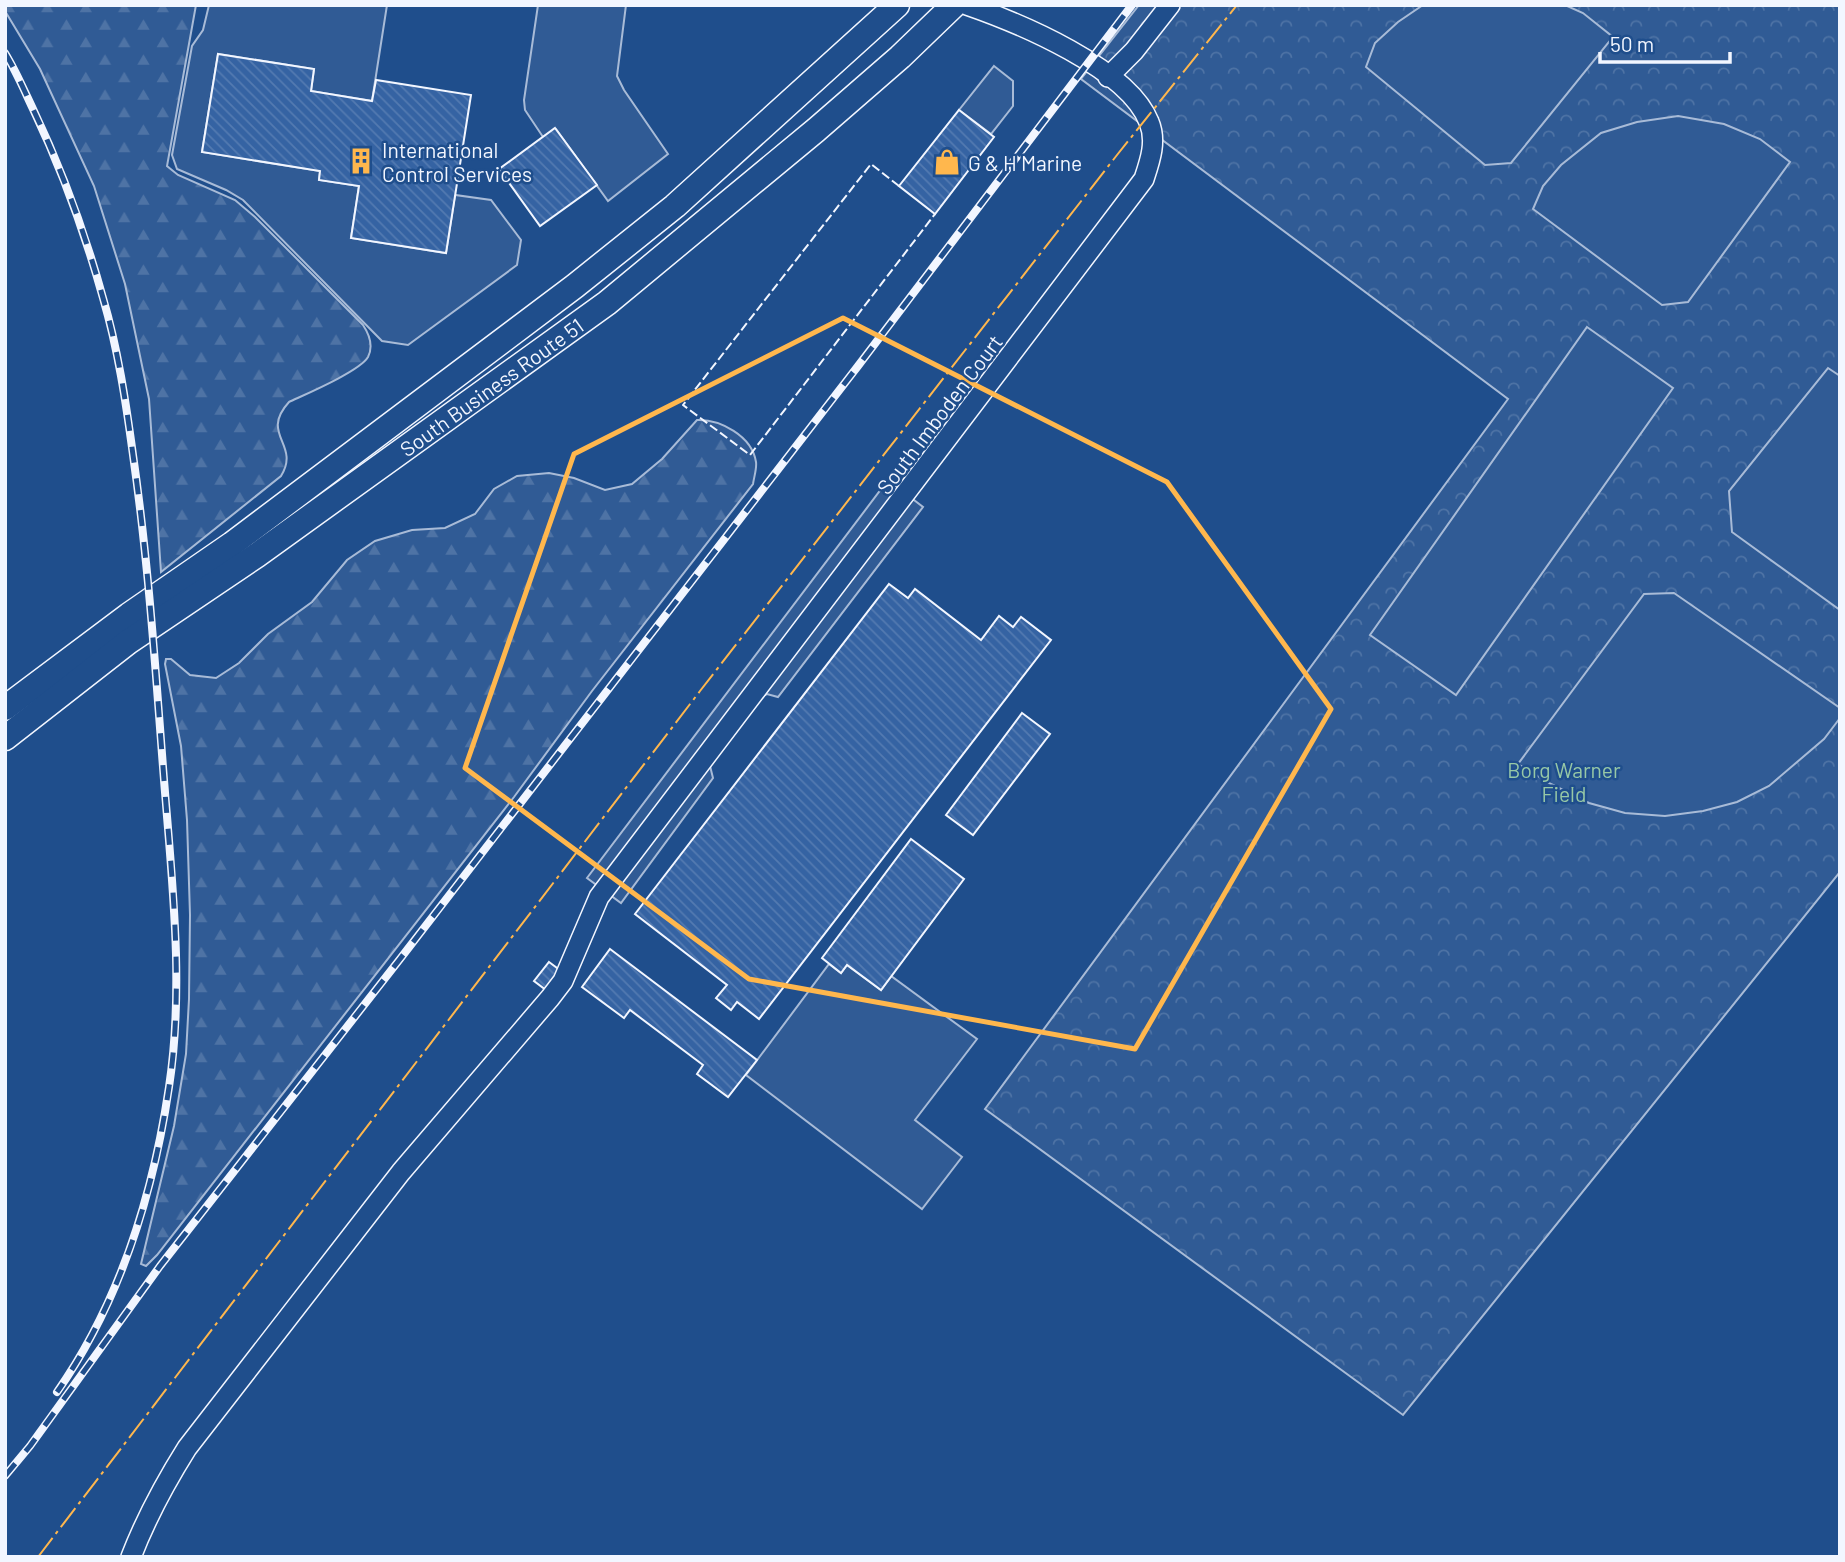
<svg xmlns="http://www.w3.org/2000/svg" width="1845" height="1562" viewBox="0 0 1845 1562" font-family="Barlow,sans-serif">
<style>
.forest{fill:url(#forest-firs);stroke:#a8bbd7;stroke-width:2}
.park{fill:url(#park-crowns);stroke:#a8bbd7;stroke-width:2}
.built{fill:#305b95;stroke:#a8bbd7;stroke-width:2}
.building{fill:url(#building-back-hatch);stroke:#f2f6ff;stroke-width:2}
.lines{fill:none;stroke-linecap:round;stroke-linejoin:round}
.minor-casing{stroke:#f2f6ff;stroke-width:22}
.major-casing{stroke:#f2f6ff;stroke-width:27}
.minor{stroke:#1f4e8c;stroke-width:19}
.major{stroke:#1f4e8c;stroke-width:24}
.rail-casing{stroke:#f2f6ff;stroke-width:8}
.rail{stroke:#1f4e8c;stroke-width:5;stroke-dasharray:16;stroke-linecap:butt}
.fence{stroke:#f2f6ff;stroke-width:2;stroke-dasharray:9 3.5;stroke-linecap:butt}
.power{stroke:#ffb74d;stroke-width:2;stroke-dasharray:24 5 3.5 5;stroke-linecap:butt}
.marked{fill:none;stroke:#ffb74d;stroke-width:5;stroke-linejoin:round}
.labels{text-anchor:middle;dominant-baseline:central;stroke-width:5;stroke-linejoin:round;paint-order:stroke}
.poi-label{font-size:21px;fill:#f2f6ff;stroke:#1f4e8c;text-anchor:start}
.street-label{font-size:21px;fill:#f2f6ff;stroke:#1f4e8c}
.park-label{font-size:21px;fill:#97c8a6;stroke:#1f4e8c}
</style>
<defs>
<pattern id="forest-firs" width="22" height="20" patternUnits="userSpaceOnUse" patternTransform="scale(1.75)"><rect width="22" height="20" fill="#305b95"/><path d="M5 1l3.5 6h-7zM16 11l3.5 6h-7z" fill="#4e73a5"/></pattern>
<pattern id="park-crowns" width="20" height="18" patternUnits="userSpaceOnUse" patternTransform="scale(1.75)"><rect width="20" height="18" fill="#305b95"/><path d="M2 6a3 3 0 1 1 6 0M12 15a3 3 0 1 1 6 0" fill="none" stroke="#4e73a5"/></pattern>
<pattern id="building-back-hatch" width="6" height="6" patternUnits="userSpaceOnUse" patternTransform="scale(1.75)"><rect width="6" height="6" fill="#3563a3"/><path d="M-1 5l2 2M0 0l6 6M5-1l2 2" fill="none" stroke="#537ab1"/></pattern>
</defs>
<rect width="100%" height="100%" fill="#1f4e8c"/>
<g class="forest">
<path d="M5,5H196L167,166L178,175L235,200L255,217L363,325C369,334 374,345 368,357C360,371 306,394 289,402C259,435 301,444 281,476L161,572L149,399L125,284L94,186L40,69L5,11Z"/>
<path d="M697,420C720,419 752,436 756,462C757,468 754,477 753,484L592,691L514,797L157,1255L146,1266L141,1264L174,1126L186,1054L189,999L190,915L187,820L181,746L165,664L166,659H171L190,675L216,678L239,663L268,634L312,602L347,560L375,541L412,530L445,528L475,514L494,489L517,476L549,473L574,478L605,490L632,484L662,459Z"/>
</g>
<path class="park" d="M1139,5H1840V872L1403,1415L985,1109L1508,399L1081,79Z"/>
<g class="built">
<path d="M209,5H387L372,101L311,91L314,69L218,54L202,152L320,171L319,180L359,186L351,238L446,253L455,195L491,200L521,240L517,265L408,345L382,341L243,200L226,190L177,169L172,155L192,46L203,30Z"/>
<path d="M538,5H626L617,76L624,90L668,154L608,201L556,129L543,137L525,110L524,100Z"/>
<path d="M1423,5H1565L1583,13L1613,37L1511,163L1485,165L1366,67L1375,43L1398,22Z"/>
<path d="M994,66L1013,81V106L991,134L959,110Z"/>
<path d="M1678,116L1724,124L1760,139L1790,162L1688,302L1662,305L1533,209L1543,186L1561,165L1601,133L1637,122Z"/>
<path d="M1587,327L1673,388L1456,695L1370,635Z"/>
<path d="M1828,368L1840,376V610L1732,532L1729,491Z"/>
<path d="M888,480L923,507L778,697L767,694L761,697L710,766L713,778L621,903L587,878Z"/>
<path d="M1674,593L1840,708V718L1824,739L1769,786L1737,802L1703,811L1665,816L1625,813L1589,803L1551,784L1518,764L1644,594Z"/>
<path d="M829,964L841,973L847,965L881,990L891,976L977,1039L915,1120L962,1157L922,1209L746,1075Z"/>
</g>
<g class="building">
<path d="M218,54L314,69L311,91L372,101L376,80L471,95L446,253L351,238L359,186L319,180L320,171L202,152Z"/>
<path d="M959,110L994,137L935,214L899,186Z"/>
<path d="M555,128L597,185L540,226L499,169Z"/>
<path d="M889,584L908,598L915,589L981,640L999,616L1013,627L1021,617L1051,640L759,1019L737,1002L731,1010L716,998L727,985L635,914Z"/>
<path d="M1022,713L1050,734L973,835L946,815Z"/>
<path d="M911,839L964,879L881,990L847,965L841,973L822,958Z"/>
<path d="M610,949L757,1060L728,1097L697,1074L703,1065L630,1010L624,1018L582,987Z"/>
<path d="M549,962L561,971L546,990L534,981Z"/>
</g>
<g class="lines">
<g class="minor-casing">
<g id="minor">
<path d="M1108,77L1134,51L1170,5"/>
<path d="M131,1557C146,1518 165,1483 187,1448L401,1172L550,998L563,981L599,897L1144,179C1150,161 1157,141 1149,122C1128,68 1019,23 967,5"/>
</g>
</g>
<g class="major-casing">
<g id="major">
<path d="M5,708L129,615L232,544L575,286L675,206L897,5"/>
<path id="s1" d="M5,738L128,642L257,555L607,303L816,130L900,57L954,5"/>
</g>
</g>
<use href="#minor" class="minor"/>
<use href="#major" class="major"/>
<g class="rail-casing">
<g id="rail">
<path d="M5,53C16,71 24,90 33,109C62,170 85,233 103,298C118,349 126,403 133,455C148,559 155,663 163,767C171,873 185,982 169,1087C153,1195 120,1302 57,1392"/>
<path d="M5,1476L30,1446L160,1266L400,959L858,366L1132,5"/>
</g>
</g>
<use href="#rail" class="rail"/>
<path class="fence" d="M899,186L871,164L683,405L750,455L935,214"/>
<path class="power" d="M38,1557L700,691L1117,155L1237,5"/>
</g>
<path class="marked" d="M843,318L1167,482L1331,709L1135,1049L749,979L465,768L574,454Z"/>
<defs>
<g id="building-bare" transform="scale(2.1)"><path d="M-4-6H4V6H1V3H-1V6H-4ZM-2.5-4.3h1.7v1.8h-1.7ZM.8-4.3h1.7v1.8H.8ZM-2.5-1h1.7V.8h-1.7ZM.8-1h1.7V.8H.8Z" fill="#ffb74d" stroke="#1f4e8c" stroke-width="2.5" paint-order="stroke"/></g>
<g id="shop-bare" transform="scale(2.1)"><path d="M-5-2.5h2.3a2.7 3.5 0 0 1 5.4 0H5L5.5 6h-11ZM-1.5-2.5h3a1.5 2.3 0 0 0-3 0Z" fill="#ffb74d" stroke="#1f4e8c" stroke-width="2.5" paint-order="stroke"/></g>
</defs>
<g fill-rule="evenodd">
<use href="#building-bare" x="361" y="161"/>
<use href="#shop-bare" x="947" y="162"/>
</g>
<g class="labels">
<g class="poi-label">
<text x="382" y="149">International<tspan x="382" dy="24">Control Services</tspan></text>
<text x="968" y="162">G &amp; H Marine</text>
</g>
<g class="street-label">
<text stroke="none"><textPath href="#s1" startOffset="600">South Business Route 51</textPath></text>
<text transform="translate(939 414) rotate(-53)">South Imboden Court</text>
</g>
<g class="park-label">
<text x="1564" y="769">Borg Warner<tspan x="1564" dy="24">Field</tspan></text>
</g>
</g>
<rect width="1845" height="1562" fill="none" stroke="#f2f6ff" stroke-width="14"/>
<path d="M1600 52v10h130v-10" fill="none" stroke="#f2f6ff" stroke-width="3.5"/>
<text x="1610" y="52" font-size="21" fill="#f2f6ff" stroke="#1f4e8c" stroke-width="5" paint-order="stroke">50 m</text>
</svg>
